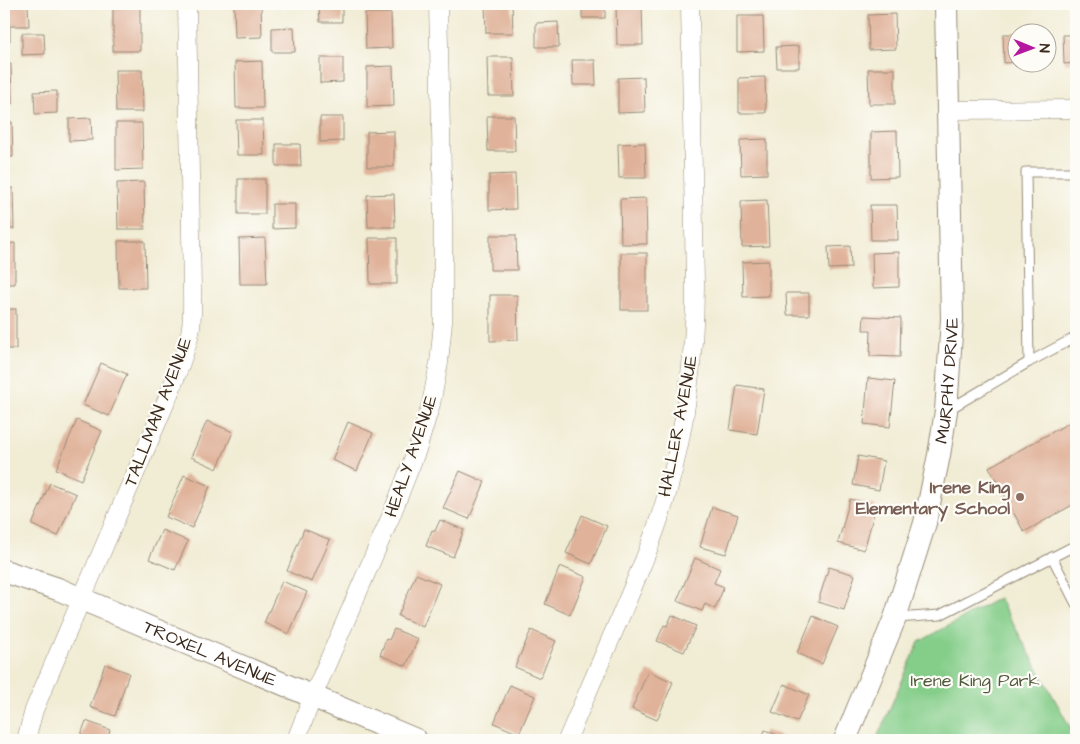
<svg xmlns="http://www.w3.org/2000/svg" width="1080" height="744" viewBox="0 0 1080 744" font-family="'Architects Daughter',sans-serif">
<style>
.green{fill:#85ce8a;stroke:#607c54}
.building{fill:#e0b29a}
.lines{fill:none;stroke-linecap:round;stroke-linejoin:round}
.service-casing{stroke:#968b79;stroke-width:11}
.minor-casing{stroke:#968b79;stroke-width:19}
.tertiary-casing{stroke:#968b79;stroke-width:24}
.service{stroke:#fff;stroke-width:9}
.minor{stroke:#fff;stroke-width:18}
.tertiary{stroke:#fff;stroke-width:22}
.education-dot{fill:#8d6e63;stroke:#fdfcf7;stroke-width:2}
.labels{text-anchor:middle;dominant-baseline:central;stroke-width:4.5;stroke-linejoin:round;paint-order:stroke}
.street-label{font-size:18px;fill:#3b2a1e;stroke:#fdfcf7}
.education-label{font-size:18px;font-weight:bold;fill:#785e54;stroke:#fdfcf7;text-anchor:end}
.park-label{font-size:18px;fill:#515b3e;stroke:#fdfcf7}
</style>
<rect width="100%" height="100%" fill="#fdfcf7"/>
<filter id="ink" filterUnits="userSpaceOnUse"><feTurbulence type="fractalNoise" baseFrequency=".02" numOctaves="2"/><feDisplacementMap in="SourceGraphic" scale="10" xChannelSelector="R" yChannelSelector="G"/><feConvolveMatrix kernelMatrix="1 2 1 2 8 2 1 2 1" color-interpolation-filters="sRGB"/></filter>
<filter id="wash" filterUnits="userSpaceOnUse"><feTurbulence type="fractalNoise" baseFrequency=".0096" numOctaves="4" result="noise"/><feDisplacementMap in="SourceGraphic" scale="20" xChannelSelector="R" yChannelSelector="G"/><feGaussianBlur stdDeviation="1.12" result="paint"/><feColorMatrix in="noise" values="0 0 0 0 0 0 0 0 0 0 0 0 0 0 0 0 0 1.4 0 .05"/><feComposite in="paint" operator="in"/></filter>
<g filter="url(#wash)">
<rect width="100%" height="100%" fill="#f1ecd4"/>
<path class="green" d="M999,598L1076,738V740H876L919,642Z"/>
<g id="blocks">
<g class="building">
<path d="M234,4H261L262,37L235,38Z"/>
<path d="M319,4H342V22H320Z"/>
<path d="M485,4H512L513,33H486Z"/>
<rect x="582" y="4" width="23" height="14"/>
<path d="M616,4H642L643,45H617Z"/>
<path d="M779,4H802V6L779,7Z"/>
<path d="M28,5L29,26H10V41H4V6Z"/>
<rect x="113" y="5" width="27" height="46"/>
<path d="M365,13H391L392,48L366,49Z"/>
<path d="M895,14L896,49L869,50L868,15Z"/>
<path d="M737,16H763L764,51L737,52Z"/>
<path d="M558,22L559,47H536V23Z"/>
<path d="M294,27L295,52H272V28Z"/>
<path d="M22,33H44L45,54L22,55Z"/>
<path d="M1003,34H1018V62L1004,63Z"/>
<path d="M1063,35H1076V63L1064,64Z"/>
<path d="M799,46V68H777L776,47Z"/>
<path d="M487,57H513L514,96H488Z"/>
<path d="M320,58H343V82L320,83Z"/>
<path d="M572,60H595L596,85H573Z"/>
<path d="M262,61L263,108H236L235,62Z"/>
<path d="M4,64H11L12,104H4Z"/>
<path d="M393,66L394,106L367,107V67Z"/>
<path d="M868,69H895V104H869Z"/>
<path d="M115,70H142L143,112H116Z"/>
<path d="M644,77L645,112L618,113V78Z"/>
<path d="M765,77L766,113H739V78Z"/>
<path d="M57,91V113L35,114L34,92Z"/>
<path d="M487,116H514L515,151H488Z"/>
<path d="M320,117H343V141L320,142Z"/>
<path d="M91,118L92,140L69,141V119Z"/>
<path d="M236,120H263L264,155H237Z"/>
<path d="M4,122H12L13,157H4Z"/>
<path d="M116,123H142L143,169L116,170Z"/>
<path d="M394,131V167H367V132Z"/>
<path d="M897,131L898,177L871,178V132Z"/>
<path d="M767,139V174L741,175L740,140Z"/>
<path d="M645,143L646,178H619L618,144Z"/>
<path d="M276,144H300L301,166H276Z"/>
<path d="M515,174L516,209L489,210V175Z"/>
<rect x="238" y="179" width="27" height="35"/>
<path d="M144,182L145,229H118L117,183Z"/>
<path d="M13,188L14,229H4V189Z"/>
<path d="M394,194L395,227H368L367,195Z"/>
<path d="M646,198L647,244H621L620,199Z"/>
<path d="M767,200L769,246L742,247L741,201Z"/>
<path d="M272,204H295V228L272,229Z"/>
<path d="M870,205H897L898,240H871Z"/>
<path d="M490,235H516L517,270H490Z"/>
<path d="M265,238L267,284H240L239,239Z"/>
<path d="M369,238H397V284H370Z"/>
<path d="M118,241H145L146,288H119Z"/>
<path d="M15,243V284H4V244Z"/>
<path d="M850,246L851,268L829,269L828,247Z"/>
<path d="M899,252V287L873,288L872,253Z"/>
<rect x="621" y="253" width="26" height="57"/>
<path d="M769,261V296L743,297L742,262Z"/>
<path d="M786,293H809V315H787Z"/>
<path d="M490,295H517L518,340L490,341Z"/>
<rect x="4" y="309" width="12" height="40"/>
<path d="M864,316L901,318L900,357L870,356L871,330H863Z"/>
<path d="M101,363L127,374L109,416L83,405Z"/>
<path d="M868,378L895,381L890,427L864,424Z"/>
<path d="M737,385L764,389L757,434L730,430Z"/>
<path d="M1076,419V503L1024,532L989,467Z"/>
<path d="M77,420L102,431L81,480L56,469Z"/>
<path d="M207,421L233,432L217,469L191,457Z"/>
<path d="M348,422L373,433L357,471L332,460Z"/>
<path d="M858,456L884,461L879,490L853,485Z"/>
<path d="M460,471L485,482L469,519L443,508Z"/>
<path d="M184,475L210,486L192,528L166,517Z"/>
<path d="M50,483L76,494L58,536L32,525Z"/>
<path d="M850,499L876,506L864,550L838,543Z"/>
<path d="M712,507L738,515L726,554L700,547Z"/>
<path d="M582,515L607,526L591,564L566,553Z"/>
<path d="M440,520L464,530L453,557L426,546L432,530L435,531Z"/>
<path d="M304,529L330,540L312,582L287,571Z"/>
<path d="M162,530L188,541L175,570L149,559Z"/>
<path d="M695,558L720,569L714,583L724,587L715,609L705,604L702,611L677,601Z"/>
<path d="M560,566L586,577L570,615L545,604Z"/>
<path d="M829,567L855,575L844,610L818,602Z"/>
<path d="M416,574L440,584L423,627L398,616Z"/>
<path d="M282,581L307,592L289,634L264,623Z"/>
<path d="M672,615L696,626L684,652L657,641L664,625L667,626Z"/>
<path d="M813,616L838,627L822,664L797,653Z"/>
<path d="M394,629L418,639L406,666L380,655L386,639L389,640Z"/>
<path d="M531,630L556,641L540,678L515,667Z"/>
<path d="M105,664L129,673L115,716L90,707Z"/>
<path d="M648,671L673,682L657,720L632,709Z"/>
<path d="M784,684L809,695L797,722L772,712Z"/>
<path d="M510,685L535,696L519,734L494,723Z"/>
<path d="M86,721L110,730L107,740H79Z"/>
<path d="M765,730L789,740H761Z"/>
</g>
</g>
</g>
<g filter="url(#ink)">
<use href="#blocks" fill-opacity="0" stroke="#968b79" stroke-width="1"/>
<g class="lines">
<g class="service-casing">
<g id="service">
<path d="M1029,362L1026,172H1076"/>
<path d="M948,410L1029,362L1076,337"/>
<path d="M1052,557L1076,604"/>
<path d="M896,618L940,615L1076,545"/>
</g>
</g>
<g class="minor-casing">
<g id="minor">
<path d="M948,110L1076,109"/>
<path d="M26,740L34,710L168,397C176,376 185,355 190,333C193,319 192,305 192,290L187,4"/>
<path d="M296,740L313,696L391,516L418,447L431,404L439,363L443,322V216L438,4"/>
<path d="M567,740C585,698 603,657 621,615C638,575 655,536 667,494C686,426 695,355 695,285L690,4"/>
</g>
</g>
<g class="tertiary-casing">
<g id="tertiary">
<path id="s1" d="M4,571L58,589L416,740"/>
<path id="s2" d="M845,740L895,618L925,523L939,455L946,411L952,319L946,4"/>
</g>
</g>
<use href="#service" class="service"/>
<use href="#minor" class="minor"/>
<use href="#tertiary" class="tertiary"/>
</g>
</g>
<circle class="education-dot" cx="1020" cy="497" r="5"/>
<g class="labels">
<g class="street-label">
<text stroke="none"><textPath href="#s2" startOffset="376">MURPHY DRIVE</textPath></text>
<text transform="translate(158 412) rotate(-69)">TALLMAN AVENUE</text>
<text transform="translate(678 426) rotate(-79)">HALLER AVENUE</text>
<text transform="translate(411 456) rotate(-71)">HEALY AVENUE</text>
<text stroke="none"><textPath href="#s1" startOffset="222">TROXEL AVENUE</textPath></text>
</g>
<g class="education-label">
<text x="1010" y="487">Irene King<tspan x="1010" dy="21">Elementary School</tspan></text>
</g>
<g class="park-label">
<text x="975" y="680">Irene King Park</text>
</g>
</g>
<rect width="1080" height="744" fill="none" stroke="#fdfcf7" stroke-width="20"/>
<g transform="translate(1032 48) rotate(91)"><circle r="24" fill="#fdfcf7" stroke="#afa8a0"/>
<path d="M0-4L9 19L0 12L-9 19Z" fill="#b5179e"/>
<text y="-8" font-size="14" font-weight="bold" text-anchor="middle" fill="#3b2a1e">N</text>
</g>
</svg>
